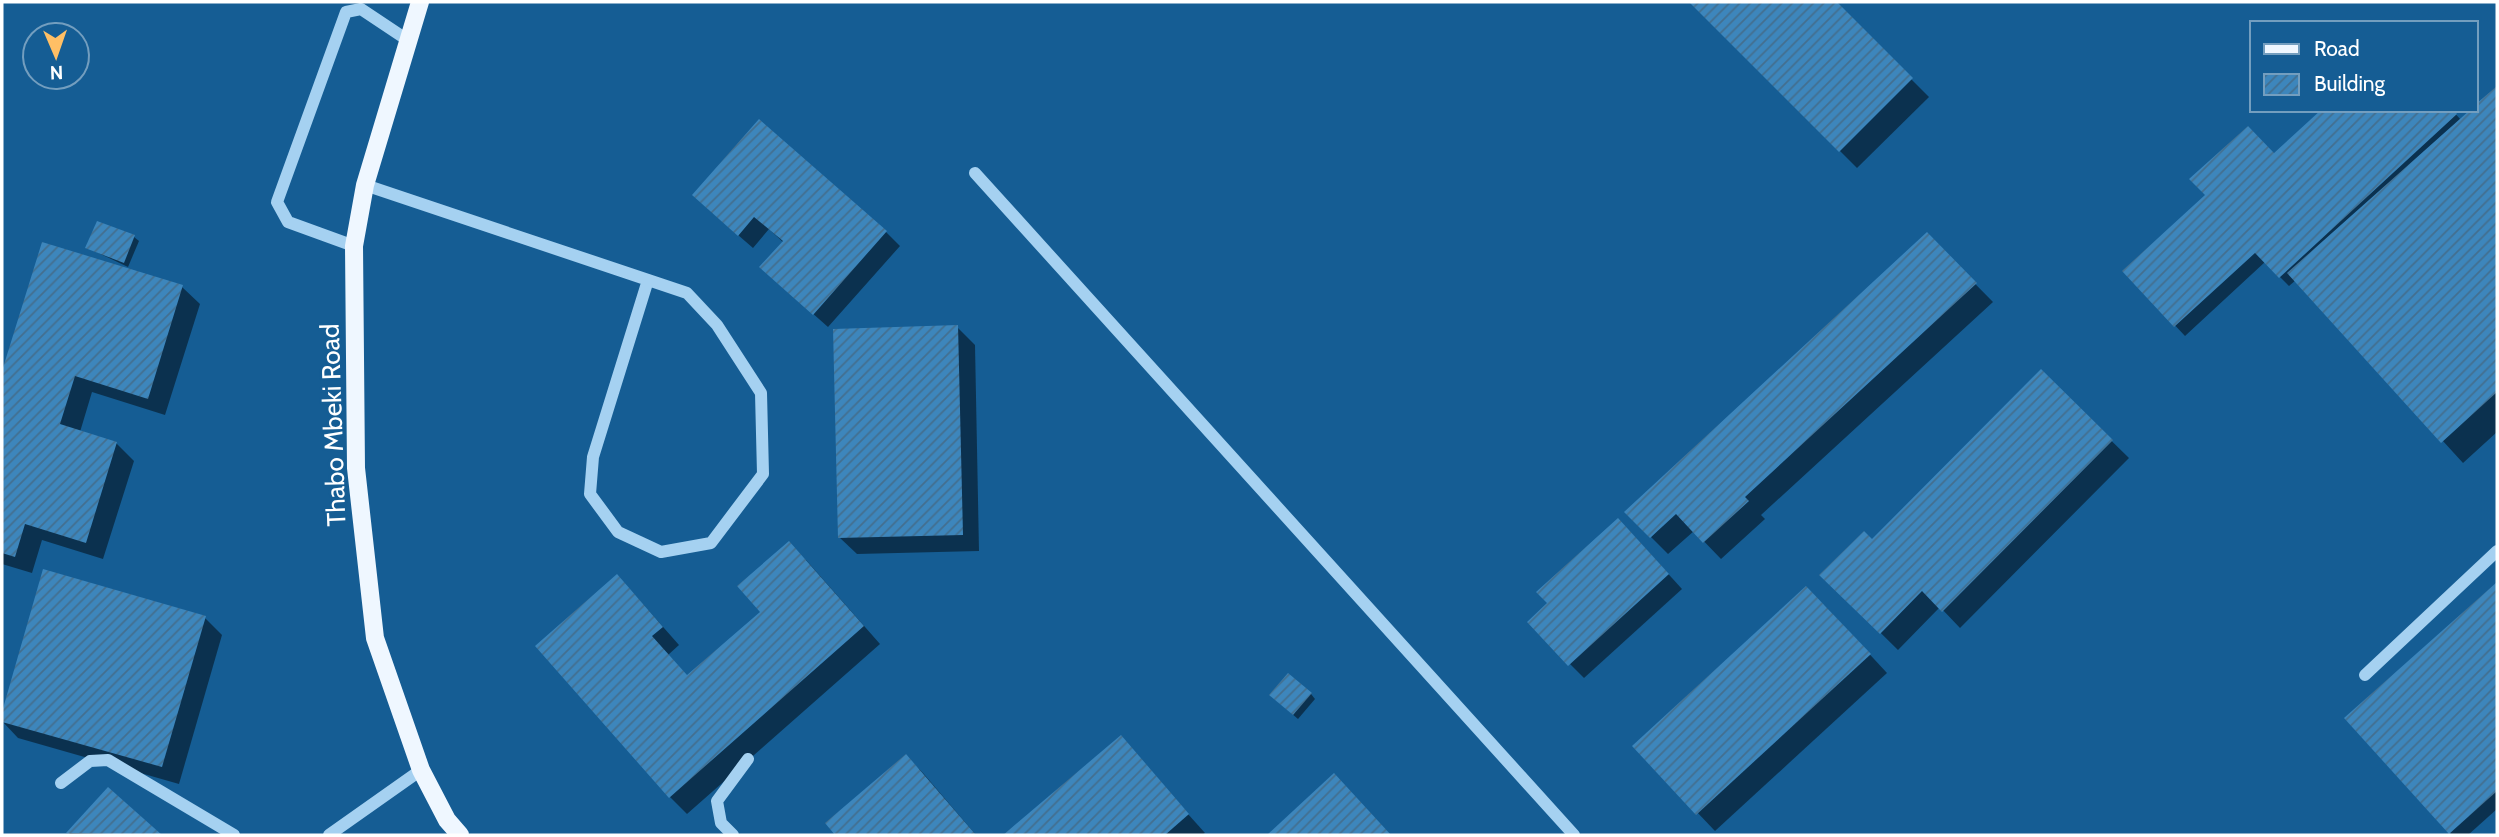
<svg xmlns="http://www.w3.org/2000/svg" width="2499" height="837" viewBox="0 0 2499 837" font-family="Cabin,sans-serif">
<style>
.shadow{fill:#0007}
.building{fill:url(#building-hatch)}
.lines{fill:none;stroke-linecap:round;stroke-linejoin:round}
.minor{stroke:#a5d1f1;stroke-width:12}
.major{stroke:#eff7ff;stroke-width:18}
.labels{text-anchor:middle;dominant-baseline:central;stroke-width:5;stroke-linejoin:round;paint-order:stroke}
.street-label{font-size:26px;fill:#fff;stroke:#155d94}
</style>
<defs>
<pattern id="building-hatch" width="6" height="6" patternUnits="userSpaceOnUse" patternTransform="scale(1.75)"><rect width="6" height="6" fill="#3d86bc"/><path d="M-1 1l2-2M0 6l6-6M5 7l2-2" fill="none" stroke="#436f8f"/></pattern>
</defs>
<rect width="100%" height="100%" fill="#155d94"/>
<g class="shadow">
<path d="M1691,2H1834L1929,97L1857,168Z"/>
<path d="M2497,88V432L2463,463L2296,280L2289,286L2265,262L2185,336L2124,271L2274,155L2452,110L2461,120L2476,110Z"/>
<path d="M708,209L886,232L900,246L828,327L776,281L784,243L769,229L753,248Z"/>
<path d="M1927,235L1993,302L1761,515L1765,519L1721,559L1694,531L1668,554L1651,537Z"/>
<path d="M134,237L139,241L128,267L88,248Z"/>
<path d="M43,244L182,287L200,304L165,415L92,392L80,432L116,443L134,461L103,559L42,540L32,573L2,564V377Z"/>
<path d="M957,327L975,345L979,551L857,554L839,537Z"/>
<path d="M2041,372L2129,458L1960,628L1940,607L1898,650L1822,575L1873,542Z"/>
<path d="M1632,534L1682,589L1584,678L1570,664Z"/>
<path d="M806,560L880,644L687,814L670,797L634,594L679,645L668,655L688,677L762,612Z"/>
<path d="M44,572L205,618L222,635L179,784L18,738L2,721Z"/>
<path d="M2497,584V809L2468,835H2452L2346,718Z"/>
<path d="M1824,605L1887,673L1715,831L1634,746Z"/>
<path d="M1311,694L1315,699L1298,719L1276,700Z"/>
<path d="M1120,738L1205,833L1202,835H1006Z"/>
<path d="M906,756L923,773L976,835H837L827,823Z"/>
<path d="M1334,776L1390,835H1269Z"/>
<path d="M108,789L159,835H71L69,833Z"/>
</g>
<g class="building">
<path d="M1689,2H1837L1913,78L1839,152Z"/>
<path d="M2497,86V392L2441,443L2287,273L2470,110H2476V104Z"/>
<path d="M2321,110H2454L2457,114L2279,278L2255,253L2174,327L2122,271L2205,195L2189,179L2248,126L2274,153Z"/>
<path d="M759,119L887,231L813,315L759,267L783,241L754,217L738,236L692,195Z"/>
<path d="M97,221L135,235L124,263L85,248Z"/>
<path d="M1927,232L1977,283L1745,497L1749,501L1703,543L1676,514L1650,538L1624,512Z"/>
<path d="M42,242L183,285L148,399L75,376L60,424L117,442L86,543L25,524L15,557L2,553V371Z"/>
<path d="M958,325L963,535L838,538L833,329Z"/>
<path d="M2041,369L2113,440L1942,612L1922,591L1880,634L1819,575L1864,531L1872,539Z"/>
<path d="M1618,518L1669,574L1568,666L1527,622L1547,603L1536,592Z"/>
<path d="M789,541L864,626L669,798L535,646L617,574L663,627L652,636L687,675L760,612L737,586Z"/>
<path d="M43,569L206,616L162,767L2,722V712Z"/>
<path d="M2497,582V791L2449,834L2344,718Z"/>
<path d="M1806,586L1871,654L1696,815L1632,746Z"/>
<path d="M1288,673L1312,693L1293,715L1269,695Z"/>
<path d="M1121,735L1189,814L1165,835H1003Z"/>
<path d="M906,754L976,835H835L825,823Z"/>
<path d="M1334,773L1391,835H1267Z"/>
<path d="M108,787L162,835L66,833Z"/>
</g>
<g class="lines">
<g class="minor">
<path d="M975,173L1574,835"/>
<path d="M365,185L687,293L717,325L761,393L763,474L711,543L661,552L618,532L590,494L593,457L648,280"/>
<path d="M354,246L288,222L277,202L346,12L361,9L406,39"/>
<path d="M2365,675L2497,551"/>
<path d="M61,783L90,761L108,760L234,835"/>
<path d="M329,835L421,770"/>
<path d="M733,835L721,823L717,801L748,759"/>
</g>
<path class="major" d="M420,2L365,185L354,246L356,468L375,638L421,770L447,820L460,835"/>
</g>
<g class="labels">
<g class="street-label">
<text transform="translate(333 425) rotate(-92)">Thabo Mbeki Road</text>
</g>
</g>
<rect width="2499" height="837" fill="none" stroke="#ffffff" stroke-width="7"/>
<rect x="2250" y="21" width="228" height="91" fill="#155d94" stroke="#739ebf" stroke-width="2"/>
<rect x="2264" y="44" width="35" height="10" fill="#eff7ff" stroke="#739ebf" stroke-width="2"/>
<text x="2314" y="56" font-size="21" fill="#ffffff">Road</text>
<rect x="2264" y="74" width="35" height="21" fill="url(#building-hatch)" stroke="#739ebf" stroke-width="2"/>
<text x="2314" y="91" font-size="21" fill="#ffffff">Building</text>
<g transform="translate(56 56) rotate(178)"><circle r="33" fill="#155d94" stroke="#739ebf" stroke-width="2"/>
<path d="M0-5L12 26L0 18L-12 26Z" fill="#ffbf65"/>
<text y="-10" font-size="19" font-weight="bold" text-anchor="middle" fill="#ffffff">N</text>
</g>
</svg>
